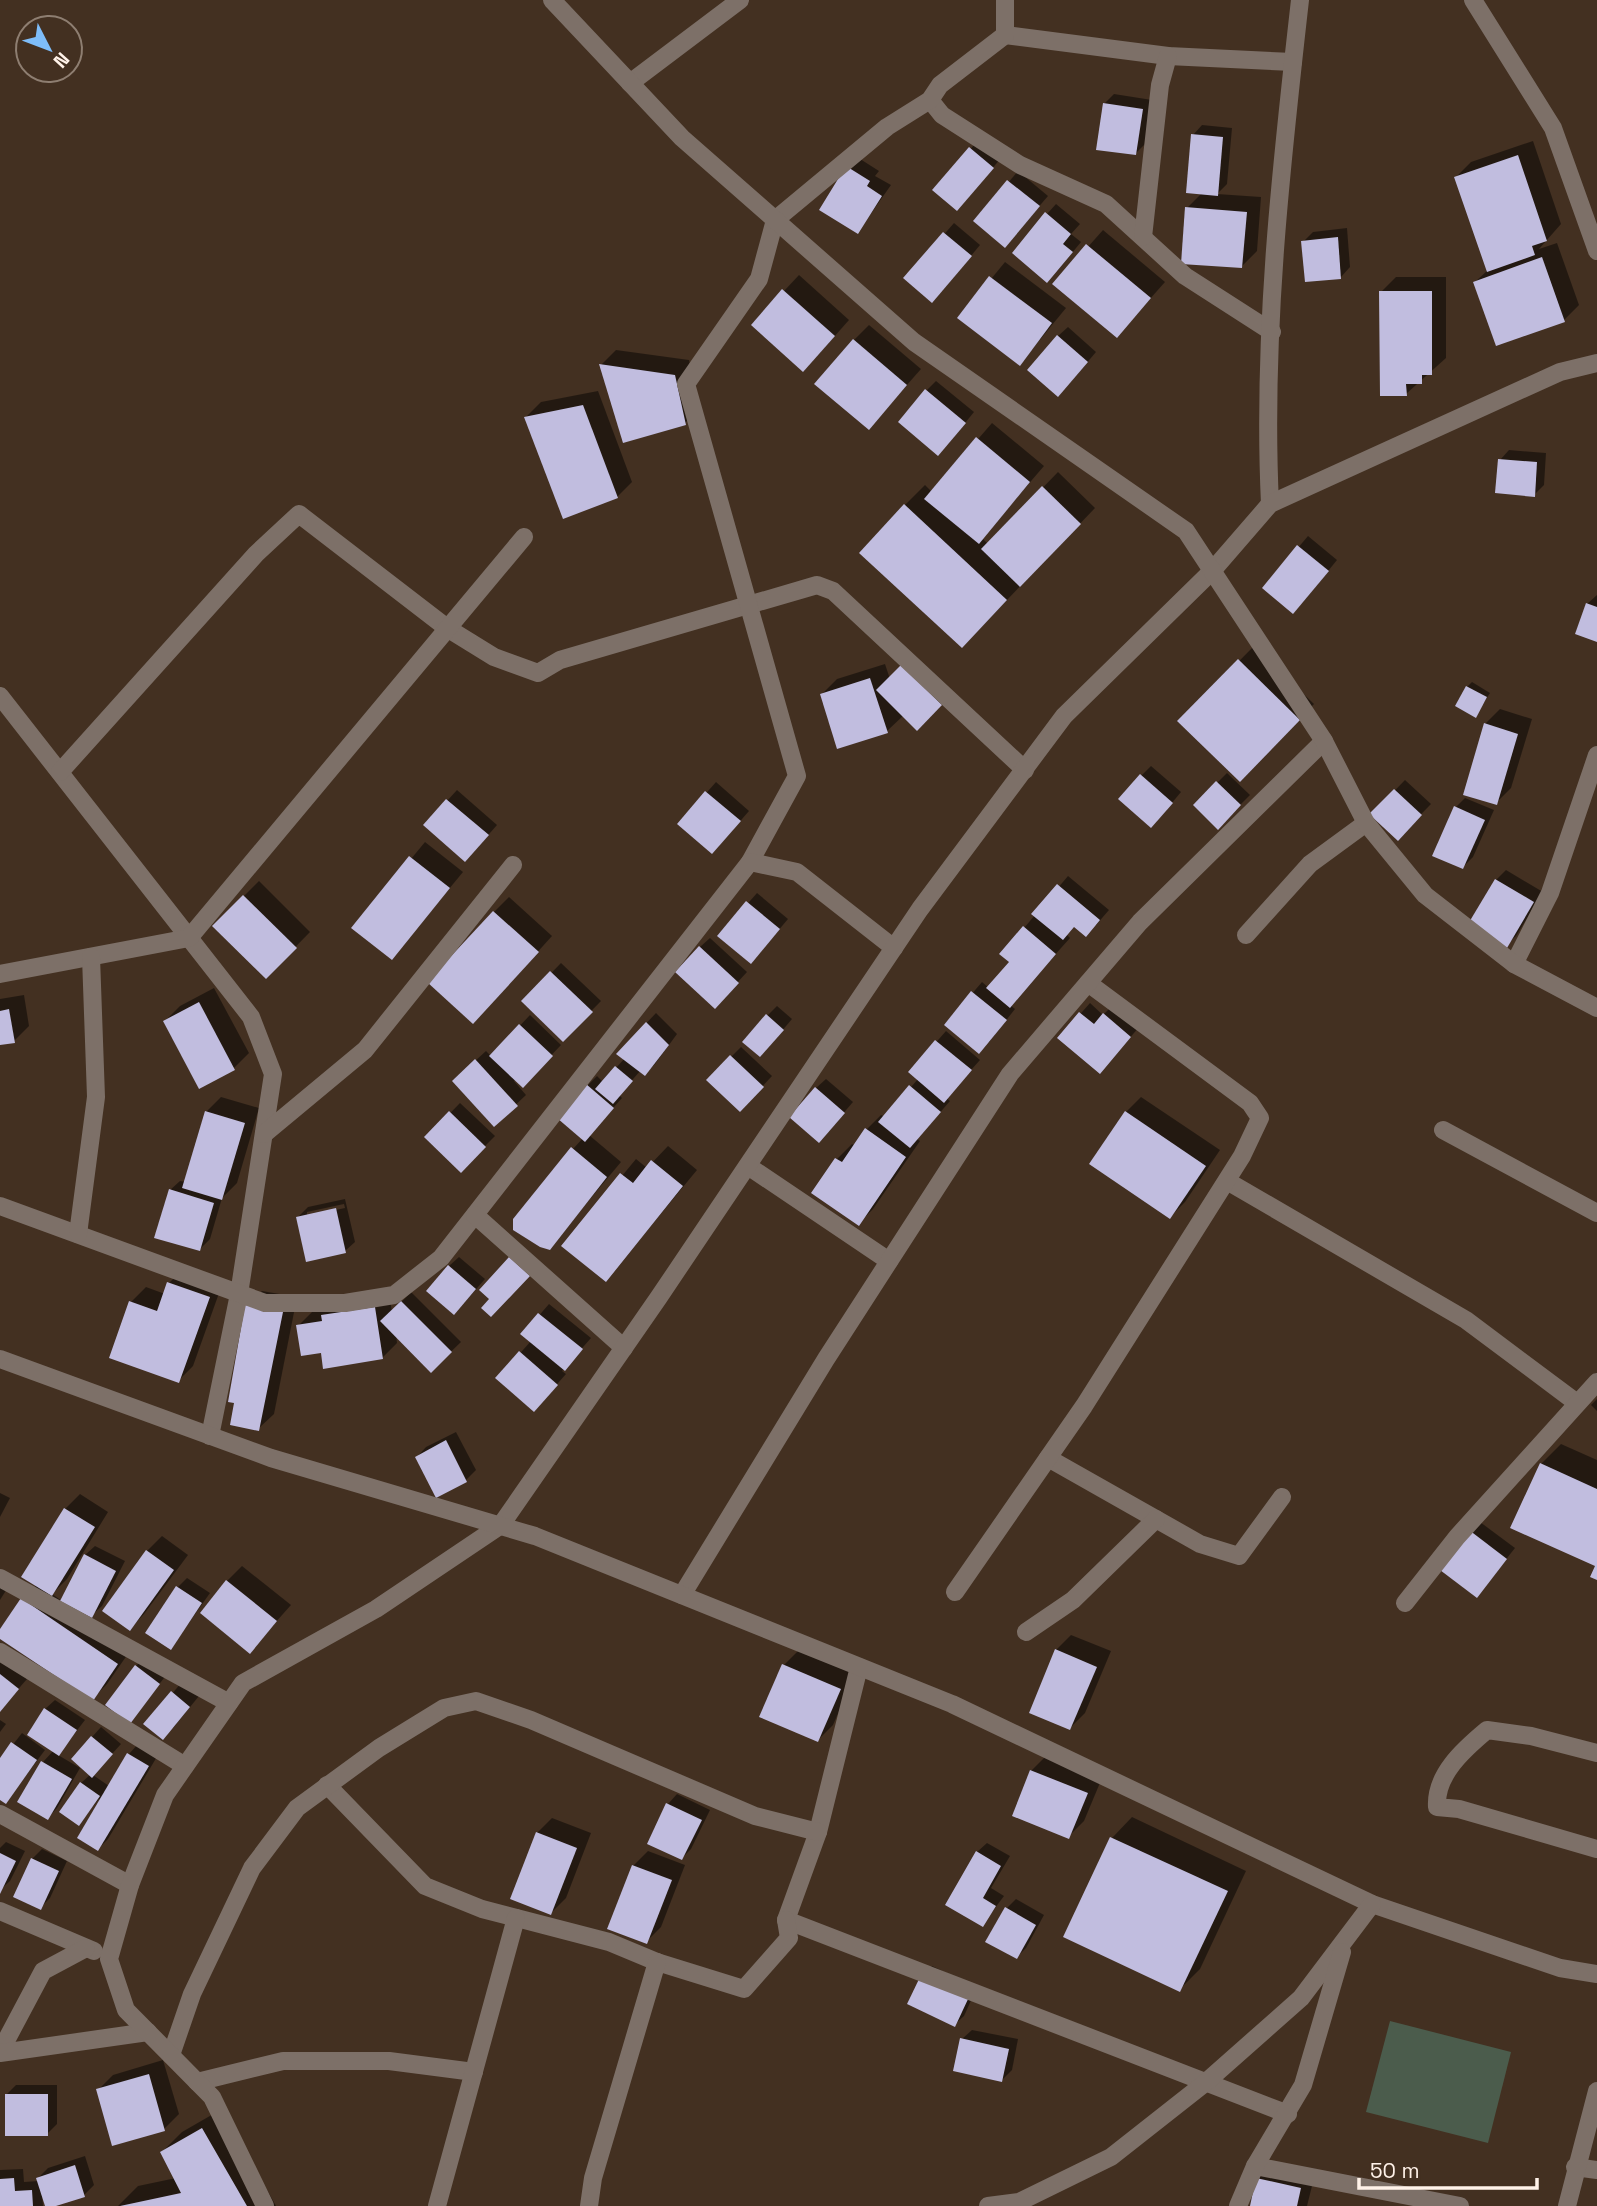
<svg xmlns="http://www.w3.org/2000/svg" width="1597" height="2206" viewBox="0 0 1597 2206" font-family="'Space Grotesk',sans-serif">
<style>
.green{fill:#4b5c4c}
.shadow{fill:#0007;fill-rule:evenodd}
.building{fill:#c1bddf}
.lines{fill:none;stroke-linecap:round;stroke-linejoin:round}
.minor{stroke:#7d7068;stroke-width:18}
.tertiary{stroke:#7d7068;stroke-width:18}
</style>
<rect width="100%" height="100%" fill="#433021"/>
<path class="green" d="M1390,2021L1511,2052L1488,2143L1366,2112Z"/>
<g class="shadow">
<path d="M1114,94L1152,100L1145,144L1135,154L1104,104Z"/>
<path d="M1202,125L1232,128L1227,184L1217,194L1261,197L1257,251L1242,266L1187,208L1202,193L1193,135Z"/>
<path d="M980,138L1002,157L966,199L935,190Z"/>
<path d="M1533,141L1561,224L1539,249L1557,243L1579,305L1564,320L1475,282L1488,270L1456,177L1471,162Z"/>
<path d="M857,157L879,171L875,176L891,185L858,232L821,209Z"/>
<path d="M1018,171L1048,196L1005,246L976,221Z"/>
<path d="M1056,204L1080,224L1071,234L1081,242L1057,271L1047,214Z"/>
<path d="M954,223L980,245L942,291L906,278Z"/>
<path d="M1347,228L1350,267L1341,277L1303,242L1313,232Z"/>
<path d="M1103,230L1165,282L1117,336L1055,284Z"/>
<path d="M1005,262L1066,308L1020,364L959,318Z"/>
<path d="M799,275L849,320L818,355L753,324Z"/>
<path d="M1396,277H1446V358L1406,394L1381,292Z"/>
<path d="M869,325L921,369L869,428L854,340Z"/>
<path d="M1068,327L1096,352L1068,385L1058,336Z"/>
<path d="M616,350L689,360L700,408L685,423L601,365Z"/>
<path d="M936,381L974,412L948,444L927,390Z"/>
<path d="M598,391L632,482L617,497L526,417L541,402Z"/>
<path d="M992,423L1044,466L982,538L988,544L1058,472L1095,508L982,626L905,505L925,485L932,492Z"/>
<path d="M1509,450L1546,453L1544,485L1534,495L1500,460Z"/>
<path d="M1308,536L1337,560L1303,602L1264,588Z"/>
<path d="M1597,595V640L1587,604Z"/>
<path d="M1254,646L1314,704L1240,780L1180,721Z"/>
<path d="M885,664L890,679L950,694L917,728L904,715L887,731L822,694L837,679Z"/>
<path d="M1472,682L1490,693L1475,716L1467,687Z"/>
<path d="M1500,709L1532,719L1511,788L1496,803L1485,724Z"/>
<path d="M1151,766L1181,792L1161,816L1141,776Z"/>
<path d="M1227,773L1250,795L1218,827L1195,805Z"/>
<path d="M1405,780L1431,804L1398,838L1372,814Z"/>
<path d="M716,782L749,811L722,842L679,824Z"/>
<path d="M457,790L497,825L475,850L425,825Z"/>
<path d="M1465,798L1494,810L1473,857L1463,867L1456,807Z"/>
<path d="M425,842L463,872L392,958L354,928Z"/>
<path d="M1506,870L1543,892L1516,936L1506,945L1470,923L1496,880Z"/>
<path d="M1068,876L1109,910L1096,925H1075L1066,934L1070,938L1010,1005L1015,1009L989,1042L946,1024L982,982L989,988L1011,962L1002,954Z"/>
<path d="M259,881L310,932L266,977L214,926Z"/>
<path d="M757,893L788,919L760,952L720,935Z"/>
<path d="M509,897L552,936L488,1007L494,912Z"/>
<path d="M710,938L747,972L724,997L700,947Z"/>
<path d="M561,963L601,1001L563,1040L524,1001Z"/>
<path d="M214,988L249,1053L234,1068L165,1021L180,1006Z"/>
<path d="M24,995L29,1026L14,1041L0,1044V999Z"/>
<path d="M1090,1003L1103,1015L1114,1004L1140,1026L1109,1062L1060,1037Z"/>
<path d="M777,1006L792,1019L770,1045L767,1016Z"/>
<path d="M656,1013L677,1034L655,1064L645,1074L641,1070L619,1095L622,1098L589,1135L621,1162L549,1248L573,1149L583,1138L587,1086L597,1076L603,1082L625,1058L618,1053Z"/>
<path d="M530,1015L561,1045L523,1085L516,1079L514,1081L526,1095L494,1125L464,1071L486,1051L491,1056Z"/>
<path d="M946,1031L980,1060L946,1098L950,1101L917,1139L920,1141L873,1209L858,1224L837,1159L852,1144L855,1146L866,1130L881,1115L885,1117L918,1079L910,1072Z"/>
<path d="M741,1047L772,1076L740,1110L708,1080Z"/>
<path d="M826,1079L853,1102L828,1131L816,1088Z"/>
<path d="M221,1097L259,1108L237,1183L222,1198L210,1239L200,1249L170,1190L180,1181L186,1182L206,1112Z"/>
<path d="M1141,1097L1220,1150L1185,1202L1170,1217L1126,1112Z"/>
<path d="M460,1103L495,1136L461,1170L427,1137Z"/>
<path d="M668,1146L697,1170L606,1280L564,1246L636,1159L647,1168Z"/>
<path d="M345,1199L355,1242L345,1251L298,1217L308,1207ZM344,1204L345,1208L307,1216V1212Z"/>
<path d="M459,1257L485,1279L464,1303L449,1266Z"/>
<path d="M184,1268L223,1282L193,1366L178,1381L131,1302L146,1287L165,1294L169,1283Z"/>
<path d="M262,1291L297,1297L274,1414L258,1429L247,1306Z"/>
<path d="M411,1292L461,1342L431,1371L396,1334L397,1343L382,1358L322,1351L298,1326L313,1311L389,1293L392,1312Z"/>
<path d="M549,1304L591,1338L562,1371L566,1374L543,1400L498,1378L531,1341L523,1334Z"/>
<path d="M1597,1399V1411L1591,1405Z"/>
<path d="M456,1432L476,1470L466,1480L437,1496L417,1457L426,1447Z"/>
<path d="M1561,1444L1597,1460V1565L1541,1464Z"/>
<path d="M0,1493L10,1498L0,1517Z"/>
<path d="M80,1494L108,1512L67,1579L52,1594L62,1601L85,1555L95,1546L125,1561L102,1606L92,1615L73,1608L132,1648L107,1684L92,1699L0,1636L22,1599L37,1585L65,1509Z"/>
<path d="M1480,1522L1515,1548L1477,1596L1442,1569Z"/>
<path d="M162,1536L188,1555L144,1614L130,1629L147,1551Z"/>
<path d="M242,1566L291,1605L250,1651L227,1581Z"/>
<path d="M0,1577L10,1584L0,1600Z"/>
<path d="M187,1578L210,1593L171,1648L177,1588Z"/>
<path d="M1071,1635L1111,1651L1085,1713L1070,1728L1056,1650Z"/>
<path d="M799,1650L855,1674L833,1725L818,1740L784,1665Z"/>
<path d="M146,1656L168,1673L130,1721L136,1666Z"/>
<path d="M0,1657L27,1679L0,1710Z"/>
<path d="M182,1682L199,1696L173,1728L146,1724Z"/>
<path d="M55,1700L85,1720L58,1755L80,1768L57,1808L48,1818L20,1801L43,1762L54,1750L45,1709Z"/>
<path d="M0,1720L6,1724L0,1732Z"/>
<path d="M101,1727L121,1744L93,1775L109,1786L129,1754L138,1744L158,1755L108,1839L98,1849L101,1800L99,1799L79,1823L81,1783L91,1774L92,1737Z"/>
<path d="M22,1733L45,1750L6,1802L0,1798V1761Z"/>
<path d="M1046,1756L1102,1778L1084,1821L1069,1836L1031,1771Z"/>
<path d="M677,1794L710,1810L691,1849L682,1858L668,1804Z"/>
<path d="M1132,1817L1246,1871L1200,1969L1180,1989L1066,1936L1112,1838Z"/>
<path d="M552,1818L591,1833L566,1898L551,1913L537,1833Z"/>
<path d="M6,1842L25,1851L10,1881L0,1890V1848Z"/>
<path d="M987,1843L1010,1856L991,1888L1004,1896L983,1924L977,1852Z"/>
<path d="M42,1849L67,1861L50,1898L40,1908L32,1859Z"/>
<path d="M648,1851L685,1865L661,1927L646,1942L633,1866Z"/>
<path d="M1016,1899L1044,1915L1026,1948L1017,1957L1006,1909Z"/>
<path d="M932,1966L977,1987L964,2016L954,2025L922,1976Z"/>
<path d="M972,2030L1018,2039L1012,2070L1002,2080L962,2039Z"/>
<path d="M163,2060L179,2114L164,2129L98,2090L113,2075Z"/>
<path d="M16,2085H57V2124L47,2134L6,2095Z"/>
<path d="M222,2109L276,2206H118L138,2186L176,2178L162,2152L182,2132Z"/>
<path d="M85,2156L94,2185L84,2195L51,2206H47L42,2195L43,2206H0V2170L23,2169L24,2182L39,2181L38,2178L48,2168Z"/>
<path d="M1273,2164L1315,2174L1307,2206H1252L1258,2179Z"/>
</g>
<g class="building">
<path d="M1103,103L1143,109L1136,155L1096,150Z"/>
<path d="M1191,134L1223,137L1218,196L1186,193Z"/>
<path d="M969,147L994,168L957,211L932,190Z"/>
<path d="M1518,155L1547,241L1532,246L1535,255L1487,272L1454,177Z"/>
<path d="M846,166L870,181L867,186L882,196L858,234L819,210Z"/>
<path d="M1007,180L1040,206L1005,248L973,221Z"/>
<path d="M1185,207L1247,212L1242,268L1181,264Z"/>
<path d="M1045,212L1071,234L1063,244L1073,252L1047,283L1012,253Z"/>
<path d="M943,232L972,256L932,303L903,278Z"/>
<path d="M1338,237L1341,279L1305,282L1301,241Z"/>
<path d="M1086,244L1151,298L1117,338L1052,284Z"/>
<path d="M1542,257L1565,322L1496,346L1473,282Z"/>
<path d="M989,276L1052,323L1020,366L957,318Z"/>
<path d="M782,289L835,336L803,372L751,325Z"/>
<path d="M1379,291H1432V375H1422V384H1406L1407,396H1380Z"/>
<path d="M1057,335L1088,362L1058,397L1027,370Z"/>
<path d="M853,339L907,385L869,430L814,384Z"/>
<path d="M599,364L675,375L686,425L623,443Z"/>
<path d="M925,389L966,423L938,456L898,422Z"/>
<path d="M583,405L618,498L563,519L524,417Z"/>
<path d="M976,437L1030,482L979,544L924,499Z"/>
<path d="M1498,459L1537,462L1535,497L1495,493Z"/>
<path d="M1042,486L1081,524L1020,587L981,549Z"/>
<path d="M904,504L1007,600L962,648L859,553Z"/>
<path d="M1297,545L1329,571L1293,614L1262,588Z"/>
<path d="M1586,603L1597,607V642L1575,634Z"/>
<path d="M1238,659L1300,720L1240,782L1177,721Z"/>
<path d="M901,665L942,705L917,731L876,690Z"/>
<path d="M870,678L888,733L837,749L820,694Z"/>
<path d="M1466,686L1487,697L1476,718L1455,706Z"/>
<path d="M1484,723L1518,734L1497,805L1463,795Z"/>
<path d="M1140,774L1173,803L1151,828L1118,799Z"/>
<path d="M1216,781L1241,805L1218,830L1193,805Z"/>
<path d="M1394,789L1422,815L1398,841L1369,814Z"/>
<path d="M705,791L741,821L712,854L677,824Z"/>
<path d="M446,799L489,835L465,862L423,825Z"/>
<path d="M1454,806L1485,820L1463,869L1432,856Z"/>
<path d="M409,856L450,888L392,960L351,928Z"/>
<path d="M1495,879L1534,902L1507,948L1468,924Z"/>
<path d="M1057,884L1100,920L1086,937L1074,927L1063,940L1031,914Z"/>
<path d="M243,895L297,948L266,979L212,926Z"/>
<path d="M746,901L780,929L751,964L717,936Z"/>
<path d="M493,911L539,952L473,1024L427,982Z"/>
<path d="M1023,926L1056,954L1010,1008L986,988L1009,962L999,954Z"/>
<path d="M699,946L739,983L715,1009L675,972Z"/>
<path d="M550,971L593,1012L563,1042L521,1001Z"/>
<path d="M971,991L1007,1020L979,1054L944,1025Z"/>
<path d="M199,1002L235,1070L199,1089L163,1021Z"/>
<path d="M9,1009L15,1043L0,1045V1011Z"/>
<path d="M1079,1012L1094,1024L1103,1013L1131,1037L1100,1074L1057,1038Z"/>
<path d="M766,1014L784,1030L760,1057L742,1042Z"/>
<path d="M646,1022L669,1045L645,1076L616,1054Z"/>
<path d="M519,1024L553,1056L523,1088L489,1056Z"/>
<path d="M935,1040L972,1070L944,1103L908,1072Z"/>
<path d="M730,1055L764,1087L740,1112L706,1080Z"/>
<path d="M475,1059L518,1106L494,1127L452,1081Z"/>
<path d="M615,1066L633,1081L613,1104L595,1089Z"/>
<path d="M586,1084L614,1108L585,1142L557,1118Z"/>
<path d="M909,1085L941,1112L910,1148L878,1122Z"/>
<path d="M815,1087L845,1113L819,1143L789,1117Z"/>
<path d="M205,1111L245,1123L222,1200L182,1188Z"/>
<path d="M449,1111L486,1147L461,1173L424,1137Z"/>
<path d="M1125,1111L1206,1166L1170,1219L1089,1164Z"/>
<path d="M865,1128L906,1157L859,1226L811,1193L835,1158L842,1162Z"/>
<path d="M571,1147L607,1177L550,1250L540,1247L513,1230V1219Z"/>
<path d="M651,1160L683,1186L606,1282L561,1246L620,1173L633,1183Z"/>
<path d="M169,1189L214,1203L200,1251L154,1238Z"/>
<path d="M336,1208L346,1253L306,1262L296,1217Z"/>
<path d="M509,1257L530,1276L491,1317L481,1308L489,1299L479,1290Z"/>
<path d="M448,1265L476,1289L454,1315L426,1291Z"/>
<path d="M167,1282L210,1297L179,1383L109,1358L129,1301L157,1311Z"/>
<path d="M401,1301L452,1352L431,1373L380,1321Z"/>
<path d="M245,1305L283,1312L259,1431L230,1425L234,1403L228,1402Z"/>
<path d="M375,1307L383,1359L323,1369L321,1353L301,1356L296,1325L322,1321L321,1315Z"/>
<path d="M538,1313L583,1349L565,1371L520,1334Z"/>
<path d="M519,1351L558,1385L534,1412L495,1378Z"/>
<path d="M446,1440L467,1482L436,1498L415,1457Z"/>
<path d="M1540,1463L1597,1489V1580L1590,1577L1595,1566L1510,1528Z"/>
<path d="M64,1508L95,1527L52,1596L21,1577Z"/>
<path d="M1469,1530L1507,1559L1477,1598L1440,1570Z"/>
<path d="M146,1550L174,1570L130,1631L102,1611Z"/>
<path d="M84,1554L116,1571L92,1618L60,1601Z"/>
<path d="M226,1580L277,1621L250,1654L200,1613Z"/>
<path d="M176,1586L202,1603L171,1650L145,1633Z"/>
<path d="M21,1598L118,1664L93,1701L0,1639V1629Z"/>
<path d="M1055,1649L1097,1667L1070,1730L1029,1713Z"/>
<path d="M782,1664L841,1689L818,1742L759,1717Z"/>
<path d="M135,1665L160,1684L130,1724L105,1705Z"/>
<path d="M0,1674L19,1689L0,1712Z"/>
<path d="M171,1691L190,1707L163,1740L143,1724Z"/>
<path d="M44,1708L77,1730L59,1756L27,1735Z"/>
<path d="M91,1736L113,1754L92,1778L71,1759Z"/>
<path d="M11,1742L37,1760L6,1804L0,1800V1758Z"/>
<path d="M127,1753L149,1766L98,1851L77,1838Z"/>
<path d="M41,1761L72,1779L48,1820L17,1802Z"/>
<path d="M1030,1770L1088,1793L1069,1839L1012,1816Z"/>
<path d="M80,1782L100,1796L79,1826L59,1812Z"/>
<path d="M666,1803L702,1820L682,1860L647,1844Z"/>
<path d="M536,1832L577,1848L551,1915L510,1899Z"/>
<path d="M1110,1837L1228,1891L1180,1992L1063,1937Z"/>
<path d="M976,1851L1001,1866L983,1898L996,1906L983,1927L945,1905Z"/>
<path d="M0,1853L16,1861L0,1894Z"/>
<path d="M31,1858L59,1871L41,1910L13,1897Z"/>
<path d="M632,1865L672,1880L647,1944L607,1929Z"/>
<path d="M1005,1907L1036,1925L1017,1959L985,1942Z"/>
<path d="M921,1975L969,1997L955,2027L907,2004Z"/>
<path d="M960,2038L1009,2049L1002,2082L953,2071Z"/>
<path d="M149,2074L165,2131L112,2146L96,2089Z"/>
<rect x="5" y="2094" width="43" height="42"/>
<path d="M202,2128L247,2206H120L181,2193L160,2152Z"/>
<path d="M75,2165L85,2197L56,2206H45L36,2178Z"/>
<path d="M14,2178L15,2191L32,2190L33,2206H0V2179Z"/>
<path d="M1256,2178L1301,2188L1297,2206H1250Z"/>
</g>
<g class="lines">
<g class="minor">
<path d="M1473,0L1553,128L1597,251"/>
<path d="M1005,35L1168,56L1293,62"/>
<path d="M630,83L740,0"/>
<path d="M930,100L942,115L1020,165L1106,204L1185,276L1272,332"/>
<path d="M1143,237L1160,85L1168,56"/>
<path d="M1270,504C1262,336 1281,167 1300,0"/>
<path d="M0,696L251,1017L273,1074L239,1294L210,1436"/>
<path d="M60,772L256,554L299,514L447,628L494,657L538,673L560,660L817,585L833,591L1025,770"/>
<path d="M750,862L797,776L686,384L759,279L775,220L887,127L930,100L940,85L1005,35V0"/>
<path d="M1246,935L1310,864L1366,823"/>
<path d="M1514,964L1550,893L1597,755"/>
<path d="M0,974L189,938L524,537"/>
<path d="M1443,1130L1597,1213"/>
<path d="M264,1134L365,1050L513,865"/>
<path d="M748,1166L889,1261"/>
<path d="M1227,1181L1466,1320L1577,1403"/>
<path d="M0,1206L265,1303H345L394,1295L441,1258L750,862L797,872L894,948"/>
<path d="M475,1215L624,1348"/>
<path d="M78,1234L96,1097L91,957"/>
<path d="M1048,1458L1200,1544L1239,1556L1282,1497"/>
<path d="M0,1578L229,1703"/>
<path d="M955,1592L1084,1406L1242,1156L1260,1118L1250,1103L1088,983"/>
<path d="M682,1595L826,1359L1010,1074L1140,922L1324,741"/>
<path d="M1405,1603L1457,1537L1597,1382"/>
<path d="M1026,1632L1073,1600L1156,1519"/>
<path d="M0,1652L185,1766"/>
<path d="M859,1667L818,1832L786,1920L1288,2114"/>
<path d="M1597,1753L1531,1736L1487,1730C1463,1750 1435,1775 1437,1807L1459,1809L1597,1849"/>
<path d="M327,1785L425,1886L482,1909L609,1942L657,1962L744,1989L789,1938L786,1920"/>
<path d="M0,1814L130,1885"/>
<path d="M0,1911L94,1951"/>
<path d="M0,2052L43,1971L86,1948"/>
<path d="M0,2053L148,2032"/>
<path d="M171,2055L192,1994L252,1868L297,1808L379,1748L444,1708L476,1701L531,1720L755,1816L818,1832"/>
<path d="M197,2082L283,2061H389L474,2072"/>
<path d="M1255,2166L1460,2206"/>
<path d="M1575,2167L1597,2170"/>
<path d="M265,2206L212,2097L126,2010L109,1959L130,1885L165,1795L243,1683L376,1609L501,1525L659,1297L920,909L1064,716L1212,571L1270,504L1560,372L1597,363"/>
<path d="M437,2206L516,1918"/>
<path d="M589,2206L593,2178L657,1962"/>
<path d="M1567,2206L1597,2091"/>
</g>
<g class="tertiary">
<path d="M552,0L682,138L914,342L1186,531L1324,741L1366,823L1425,895L1514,964L1597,1008"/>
<path d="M0,1359L271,1458L535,1536L952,1704L1372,1904L1560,1968L1597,1974"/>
<path d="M988,2206L1019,2202L1111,2157L1205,2083L1301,1998L1372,1904"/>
<path d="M1238,2206L1255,2166L1303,2085L1342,1952"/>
</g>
</g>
<g transform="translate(49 49) rotate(132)"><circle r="33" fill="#433021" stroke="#8e7e71" stroke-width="2"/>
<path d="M0-5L12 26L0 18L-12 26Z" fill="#7ebdf9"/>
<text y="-10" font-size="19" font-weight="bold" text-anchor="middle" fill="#fff2e9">N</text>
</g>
<path d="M1359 2178v10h178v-10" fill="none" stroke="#fff2e9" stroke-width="3.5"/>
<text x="1370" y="2178" font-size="21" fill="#fff2e9" stroke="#433021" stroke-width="5" paint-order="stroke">50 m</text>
</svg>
